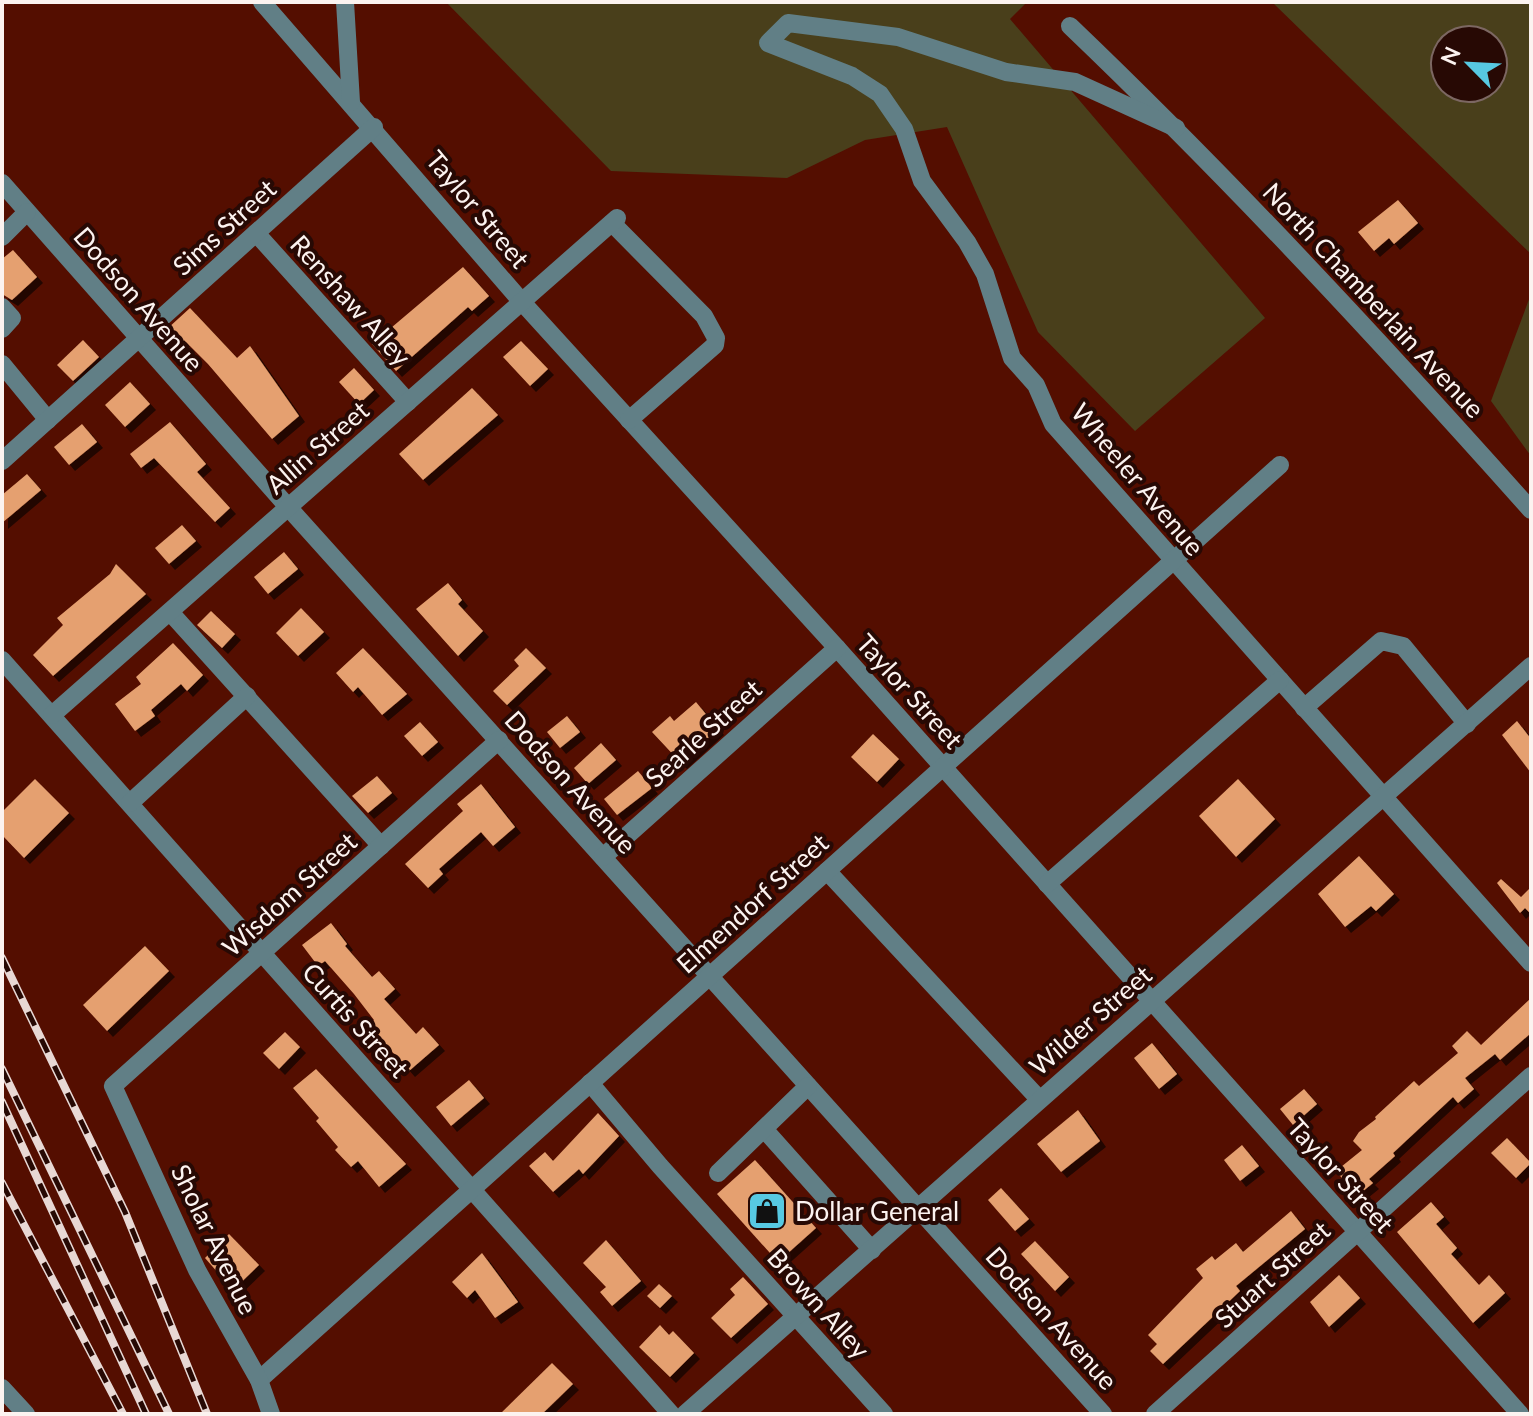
<svg xmlns="http://www.w3.org/2000/svg" width="1533" height="1416" viewBox="0 0 1533 1416" font-family="Lato,sans-serif">
<style>
.green{fill:#493f1b;fill-rule:evenodd}
.building{fill:#e5a070;filter:url(#shadow)}
.lines{fill:none;stroke-linecap:round;stroke-linejoin:round}
.minor{stroke:#617f86;stroke-width:18}
.rail-casing{stroke:#e8d8d4;stroke-width:8}
.rail{stroke:#270904;stroke-width:5;stroke-dasharray:15;stroke-linecap:butt}
.labels{text-anchor:middle;dominant-baseline:central;stroke-width:8;stroke-linejoin:round;paint-order:stroke}
.street-label{font-size:26px;fill:#fcf3f0;stroke:#270904}
.poi-label{font-size:26px;fill:#fcf3f0;stroke:#270904;text-anchor:start}
</style>
<defs>
<filter id="shadow"><feDropShadow dx="6" dy="6" stdDeviation="0" flood-color="#0009"/></filter>
</defs>
<rect width="100%" height="100%" fill="#540e00"/>
<g class="green">
<path d="M446,2H1027L1010,19L1265,318L1135,431L1038,332L947,127L865,140L787,178L611,171Z"/>
<path d="M1272,2H1531V254ZM1445,40H1493V88H1445Z"/>
<path d="M1531,294V456L1491,401Z"/>
</g>
<g class="building">
<path d="M1398,200L1418,223L1394,244L1389,238L1374,251L1358,232Z"/>
<path d="M13,250L37,277L12,300L2,294V259Z"/>
<path d="M463,267L489,296L472,311L468,307L396,371L372,344Z"/>
<path d="M190,308L237,358L250,346L299,416L272,439L208,364L184,340L180,344L167,329Z"/>
<path d="M83,340L99,357L73,381L57,365Z"/>
<path d="M521,341L548,369L530,386L503,357Z"/>
<path d="M354,368L374,390L359,404L339,382Z"/>
<path d="M130,382L150,404L125,427L105,405Z"/>
<path d="M472,388L498,415L423,480L399,454Z"/>
<path d="M170,422L206,464L197,472L230,508L215,522L154,458L141,468L130,454Z"/>
<path d="M82,424L97,442L69,465L54,447Z"/>
<path d="M27,474L41,490L2,523V495Z"/>
<path d="M182,525L196,541L169,564L155,548Z"/>
<path d="M284,552L298,569L268,594L254,577Z"/>
<path d="M116,564L146,594L53,676L33,655L63,625L57,618L110,574Z"/>
<path d="M448,583L462,600L458,604L483,631L458,656L416,609Z"/>
<path d="M301,608L324,632L298,656L276,633Z"/>
<path d="M211,611L235,634L222,648L197,625Z"/>
<path d="M173,643L203,675L187,691L181,684L151,710L155,716L135,731L115,704L141,684L136,677Z"/>
<path d="M363,648L407,694L382,715L358,687L353,692L336,673Z"/>
<path d="M526,648L546,668L507,705L493,691L519,666L514,660Z"/>
<path d="M696,702L718,729L681,763L652,732L670,716L674,721Z"/>
<path d="M567,716L580,732L560,748L547,732Z"/>
<path d="M1517,721L1531,739V773L1502,735Z"/>
<path d="M420,722L438,742L422,756L404,736Z"/>
<path d="M873,734L899,759L877,782L851,757Z"/>
<path d="M601,743L616,760L588,784L574,768Z"/>
<path d="M638,771L652,788L617,815L604,799Z"/>
<path d="M377,776L392,793L368,813L352,796Z"/>
<path d="M35,779L69,813L24,858L2,835V812Z"/>
<path d="M1238,779L1275,819L1236,857L1199,816Z"/>
<path d="M481,784L515,827L493,846L481,832L439,869L443,874L428,888L405,864L463,811L457,804Z"/>
<path d="M1359,856L1394,894L1376,911L1371,906L1345,927L1318,894Z"/>
<path d="M1501,879L1521,897L1531,887V914L1525,908L1520,913L1497,883Z"/>
<path d="M331,923L347,944L345,946L372,977L379,971L395,989L384,999L416,1034L423,1027L439,1045L409,1071L386,1045L383,1048L365,1029L374,1020L354,994L325,961L318,966L302,945Z"/>
<path d="M145,946L169,971L107,1031L83,1005Z"/>
<path d="M1531,998V1033L1500,1060L1495,1054L1465,1078L1474,1089L1458,1103L1453,1097L1393,1153L1395,1156L1369,1179L1373,1183L1357,1196L1336,1171L1362,1150L1353,1141L1359,1132L1376,1119L1375,1117L1414,1081L1419,1086L1458,1053L1452,1046L1467,1031L1481,1045Z"/>
<path d="M285,1032L300,1047L279,1069L263,1053Z"/>
<path d="M1152,1043L1177,1074L1159,1089L1134,1058Z"/>
<path d="M316,1069L406,1164L379,1187L358,1161L351,1167L335,1150L338,1147L316,1121L319,1118L293,1088Z"/>
<path d="M469,1080L484,1098L451,1126L436,1107Z"/>
<path d="M1304,1089L1317,1104L1293,1125L1280,1109Z"/>
<path d="M1078,1110L1100,1141L1061,1172L1037,1144Z"/>
<path d="M598,1113L619,1136L583,1174L579,1169L553,1192L529,1166L545,1152L553,1161Z"/>
<path d="M1507,1138L1531,1163L1516,1178L1491,1153Z"/>
<path d="M1242,1145L1259,1166L1240,1181L1224,1160Z"/>
<path d="M755,1160L816,1228L778,1262L717,1194Z"/>
<path d="M1001,1188L1029,1219L1015,1231L988,1200Z"/>
<path d="M1431,1202L1444,1217L1436,1224L1457,1248L1451,1254L1479,1285L1489,1275L1505,1293L1473,1323L1397,1232Z"/>
<path d="M1291,1211L1305,1229L1236,1286L1240,1291L1163,1364L1150,1351L1157,1344L1148,1335L1203,1278L1196,1269L1212,1256L1215,1260L1236,1243L1243,1252Z"/>
<path d="M229,1234L259,1265L233,1290L205,1258Z"/>
<path d="M606,1240L641,1281L612,1306L600,1292L606,1287L583,1263Z"/>
<path d="M1035,1241L1069,1277L1055,1291L1021,1254Z"/>
<path d="M482,1253L518,1302L495,1318L475,1290L467,1298L452,1282Z"/>
<path d="M1339,1275L1360,1298L1329,1327L1310,1302Z"/>
<path d="M743,1277L768,1304L731,1338L711,1318L735,1295L730,1289Z"/>
<path d="M659,1284L672,1296L660,1308L647,1296Z"/>
<path d="M660,1325L669,1335L673,1331L694,1353L670,1377L639,1347Z"/>
<path d="M552,1363L573,1384L542,1414H500Z"/>
</g>
<g class="lines">
<g class="minor">
<path d="M262,2L522,302L837,648L1520,1414"/>
<path d="M345,2L351,102"/>
<path d="M1070,26C1231,180 1382,343 1531,510"/>
<path d="M1176,128L1075,82L1006,72L898,37L788,23L768,43L852,76L880,94L904,129L922,181L967,242L985,274L1012,358L1036,385L1053,424L1531,963"/>
<path d="M2,183L288,507L1103,1414"/>
<path d="M612,223L704,316L716,338L715,345L629,420"/>
<path d="M256,233L408,402"/>
<path d="M2,237L27,212"/>
<path d="M2,307L12,318L2,329"/>
<path d="M2,364L48,420"/>
<path d="M2,461L374,127"/>
<path d="M170,612L381,846"/>
<path d="M2,660L671,1414"/>
<path d="M1304,708L1381,641L1403,646L1467,724"/>
<path d="M52,715L617,218"/>
<path d="M130,803L247,696"/>
<path d="M603,857L837,648"/>
<path d="M827,871L1039,1099"/>
<path d="M1047,884L1280,680"/>
<path d="M590,1083L660,1166L884,1414"/>
<path d="M764,1129L872,1250"/>
<path d="M718,1173L808,1086"/>
<path d="M259,1380L1280,465"/>
<path d="M2,1388L26,1414"/>
<path d="M271,1414L259,1380L197,1270L113,1086L499,740"/>
<path d="M685,1414L1531,666"/>
<path d="M1155,1414L1531,1076"/>
</g>
<g class="rail-casing">
<g id="rail">
<path d="M2,958L125,1212L207,1414"/>
<path d="M2,1069L169,1414"/>
<path d="M2,1102L146,1414"/>
<path d="M2,1183L123,1414"/>
</g>
</g>
<use href="#rail" class="rail"/>
</g>
<defs>
<g id="shop-square" transform="scale(2)"><rect x="-9" y="-9" width="18" height="18" rx="4" fill="#57c9e2" stroke="#270904"/><path d="M-5-2.5h2.3a2.7 3.5 0 0 1 5.4 0H5L5.5 6h-11ZM-1.5-2.5h3a1.5 2.3 0 0 0-3 0Z" fill="#111"/></g>
</defs>
<g fill-rule="evenodd">
<use href="#shop-square" x="767" y="1211"/>
</g>
<g class="labels">
<g class="street-label">
<text transform="translate(478 209) rotate(50)">Taylor Street</text>
<text transform="translate(224 227) rotate(-42)">Sims Street</text>
<text transform="translate(139 299) rotate(49)">Dodson Avenue</text>
<text transform="translate(351 300) rotate(48)">Renshaw Alley</text>
<text transform="translate(1374 300) rotate(47)">North Chamberlain Avenue</text>
<text transform="translate(317 447) rotate(-41)">Allin Street</text>
<text transform="translate(1138 479) rotate(50)">Wheeler Avenue</text>
<text transform="translate(910 691) rotate(48)">Taylor Street</text>
<text transform="translate(703 733) rotate(-42)">Searle Street</text>
<text transform="translate(571 782) rotate(48)">Dodson Avenue</text>
<text transform="translate(289 894) rotate(-42)">Wisdom Street</text>
<text transform="translate(752 903) rotate(-42)">Elmendorf Street</text>
<text transform="translate(356 1020) rotate(48)">Curtis Street</text>
<text transform="translate(1090 1020) rotate(-41)">Wilder Street</text>
<text transform="translate(1341 1175) rotate(48)">Taylor Street</text>
<text transform="translate(215 1239) rotate(64)">Sholar Avenue</text>
<text transform="translate(1272 1274) rotate(-42)">Stuart Street</text>
<text transform="translate(819 1303) rotate(48)">Brown Alley</text>
<text transform="translate(1052 1318) rotate(48)">Dodson Avenue</text>
</g>
<g class="poi-label">
<text x="795" y="1211">Dollar General</text>
</g>
</g>
<rect width="1533" height="1416" fill="none" stroke="#fcf3f0" stroke-width="8"/>
<g transform="translate(1469 64) rotate(294)"><circle r="38" fill="#270904" stroke="#7c6762" stroke-width="2"/>
<path d="M0-6L14 30L0 20L-14 30Z" fill="#57c9e2"/>
<text y="-12" font-size="22" font-weight="bold" text-anchor="middle" fill="#fcf3f0">N</text>
</g>
</svg>
